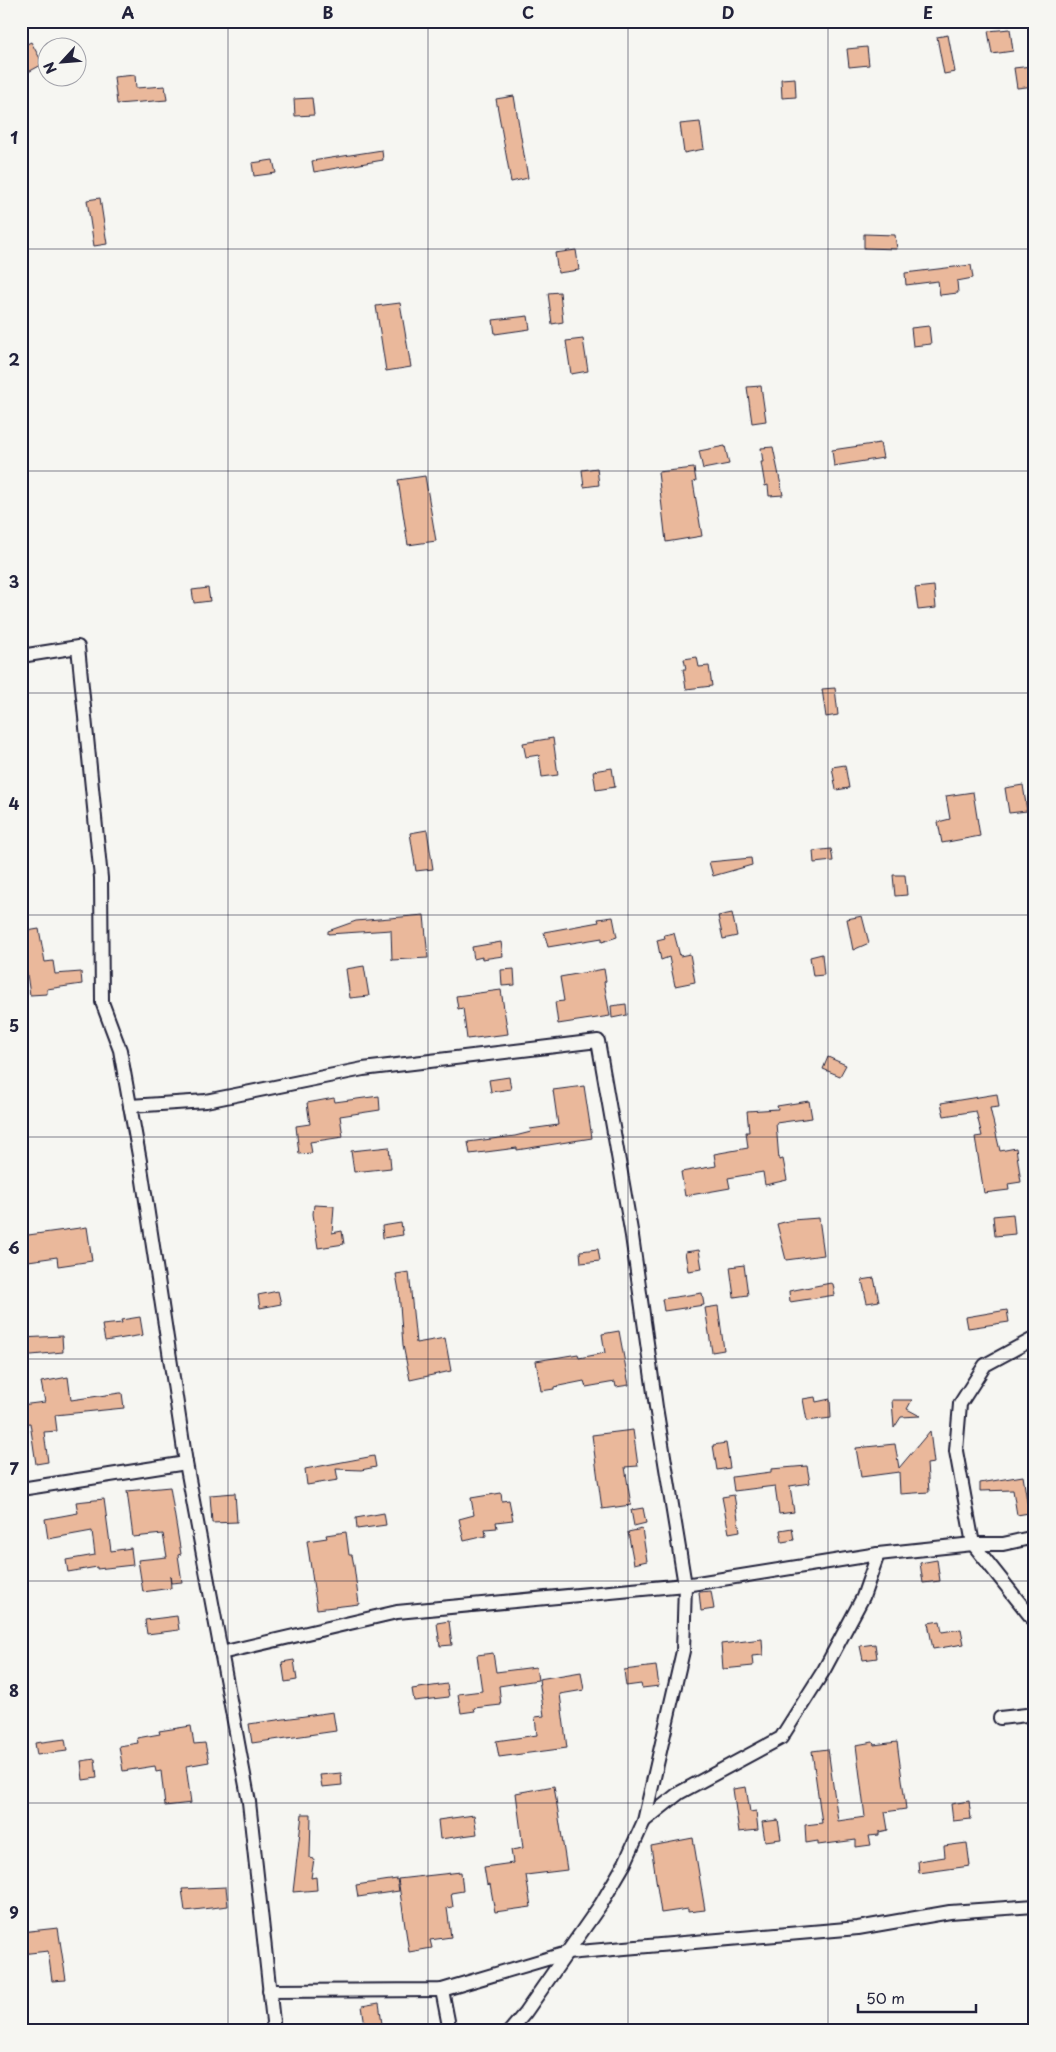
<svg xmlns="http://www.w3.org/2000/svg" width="1056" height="2052" viewBox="0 0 1056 2052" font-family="'Playpen Sans',sans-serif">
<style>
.building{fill:#eab89b;stroke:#22223b}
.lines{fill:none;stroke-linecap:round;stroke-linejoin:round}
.street-casing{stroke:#22223b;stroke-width:16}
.street{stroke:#f6f6f2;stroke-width:12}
.grid{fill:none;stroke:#22223b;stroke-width:1;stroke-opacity:0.55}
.neatline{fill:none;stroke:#22223b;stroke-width:2}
.grid-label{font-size:16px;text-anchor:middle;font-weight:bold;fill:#22223b}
</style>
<rect width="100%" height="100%" fill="#f6f6f2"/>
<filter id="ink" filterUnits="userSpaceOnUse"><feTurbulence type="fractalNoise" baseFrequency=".02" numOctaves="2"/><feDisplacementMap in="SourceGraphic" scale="10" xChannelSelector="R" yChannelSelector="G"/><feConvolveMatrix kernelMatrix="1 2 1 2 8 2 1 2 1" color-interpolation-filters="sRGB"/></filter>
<g filter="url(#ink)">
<g class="building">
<path d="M1010,29L1013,51L992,54L988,31Z"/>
<path d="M948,35L955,72L944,74L937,37Z"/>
<path d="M31,42L43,64L21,76V47Z"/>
<path d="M867,47L869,65L849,67L847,49Z"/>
<path d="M1032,66L1035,86L1017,88L1014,68Z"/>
<path d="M135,75L136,88L165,86L167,100L117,104L114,77Z"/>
<path d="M795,78L796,97L782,98L781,79Z"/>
<path d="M514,96L528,178L511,182L496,99Z"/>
<path d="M312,98L314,115L295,116L294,99Z"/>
<path d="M700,122L704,149L684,153L680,124Z"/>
<path d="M382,150L383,160L314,172L312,161Z"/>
<path d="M273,160L276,173L254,176L252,163Z"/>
<path d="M100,198L107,244L94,246L87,200Z"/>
<path d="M864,234L895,235L897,249L864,248Z"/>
<path d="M576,250L579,270L558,273L555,253Z"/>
<path d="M971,265L973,278L957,281L958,293L940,295L938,281L906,285L905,273Z"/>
<path d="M560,292L563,322L552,324L548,293Z"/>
<path d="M400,303L411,367L386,371L376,306Z"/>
<path d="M528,316L530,329L495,334L493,320Z"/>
<path d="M929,326L931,344L913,346L911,328Z"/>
<path d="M583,339L588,371L571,374L566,341Z"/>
<path d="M761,386L766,421L752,423L747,387Z"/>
<path d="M880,443L883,458L834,466L832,450Z"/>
<path d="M725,446L729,464L703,469L699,451Z"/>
<path d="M773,447L783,495L769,496L768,485L765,486L761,462H763L761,448Z"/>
<path d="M597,468L599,485L584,487L582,470Z"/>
<path d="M694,468L696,481L693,482L702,536L666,542L658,472Z"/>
<path d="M425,476L436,541L408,545L398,480Z"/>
<path d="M934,586L936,608L918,610L915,588Z"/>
<path d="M208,588L210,601L194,603L192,590Z"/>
<path d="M697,657L699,667L709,666L712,686L686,689L683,669H686L684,659Z"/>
<path d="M835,688L838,715L826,717L822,689Z"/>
<path d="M553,738L558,775L542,777L539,755L526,757L523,743Z"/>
<path d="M845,765L849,788L836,790L832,767Z"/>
<path d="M612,768L615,787L596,790L593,771Z"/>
<path d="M1023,785L1027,811L1009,813L1005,788Z"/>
<path d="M973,792L980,836L942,843L938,822L950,819L946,796Z"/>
<path d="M427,830L433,869L416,871L410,833Z"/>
<path d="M831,849L833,861L814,863L813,851Z"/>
<path d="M751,858L752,865L713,876L709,862Z"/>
<path d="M893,875H905L907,895L895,896Z"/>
<path d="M732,913L737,936L723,939L718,916Z"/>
<path d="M424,915L428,958L392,960L391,930L328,934V931L356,921Z"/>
<path d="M862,916L869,943L853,950L847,919Z"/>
<path d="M613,917L617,937L602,942V938L548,947L544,932L599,922L598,919Z"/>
<path d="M39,929L45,962L53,961L55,974L81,972L82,984L47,989V994L30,995L21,932Z"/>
<path d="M674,933L680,956L690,954L695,982L675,986L669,957L661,960L657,940L665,938L664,935Z"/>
<path d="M501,942L503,956L482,959V957L474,959L472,947Z"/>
<path d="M822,954L824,975L813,976L810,957Z"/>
<path d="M364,966L369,996L350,998L346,969Z"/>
<path d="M514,969L515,985L502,986L501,970Z"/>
<path d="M604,969L606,981L604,982L610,1016L558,1024L555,1002L564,1001L560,977Z"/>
<path d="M501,990L508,1034L467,1039L463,1008L458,1009L456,996Z"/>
<path d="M626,1004L627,1015L612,1018L611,1006Z"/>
<path d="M828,1057L846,1065L840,1076L823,1069Z"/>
<path d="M509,1077L511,1089L491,1092L489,1080Z"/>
<path d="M584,1086L592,1138L517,1150V1148L470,1154L468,1142L515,1136L531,1132L530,1129L558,1125L553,1090Z"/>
<path d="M997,1094L999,1107L990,1108L1000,1151L1016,1148L1021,1182L1008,1184L1009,1190L984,1193L975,1137L982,1136L976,1111L944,1116L941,1103Z"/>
<path d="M379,1096L380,1110L340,1116L343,1137L310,1142L312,1153L299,1154L296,1126L310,1124L307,1103L334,1098L335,1102Z"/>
<path d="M809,1101L812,1118L776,1123L779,1160L783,1159L787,1180L765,1185L763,1172L728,1178L730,1188L685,1196L681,1172L716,1166L714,1154L748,1148L746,1132H749L747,1111L778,1109L777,1106Z"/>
<path d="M389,1147L391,1168L354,1172L351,1151Z"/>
<path d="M314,1205L334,1206L332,1233L342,1231L344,1244L318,1248L313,1214Z"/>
<path d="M1013,1214L1015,1234L995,1236L993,1216Z"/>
<path d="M819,1218L824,1255L786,1260L777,1224L792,1220Z"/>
<path d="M401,1223L403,1235L383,1238L382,1226Z"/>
<path d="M87,1227L92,1261L58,1266L57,1257L21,1262V1236Z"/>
<path d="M598,1249L600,1261L581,1263L580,1251Z"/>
<path d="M699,1250L702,1269L688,1271L685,1252Z"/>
<path d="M744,1265L748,1295L734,1297L730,1267Z"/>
<path d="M409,1272L416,1343L445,1338L451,1371L410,1380L403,1345L399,1291L396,1274Z"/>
<path d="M874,1278L879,1301L867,1303L862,1280Z"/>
<path d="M831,1283L833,1284L835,1295L790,1302L789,1291Z"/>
<path d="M278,1291L281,1304L260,1308L258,1295Z"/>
<path d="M702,1293L704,1305L664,1311L662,1299Z"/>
<path d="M718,1306L724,1350L712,1352L705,1308Z"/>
<path d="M1007,1310L1009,1322L968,1328L966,1317Z"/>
<path d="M140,1317L143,1335L105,1341L102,1325L122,1323L121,1320Z"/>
<path d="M619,1331L629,1385L616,1387L615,1382L586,1387L584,1381L554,1387V1389L541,1391L536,1361L578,1354L579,1358L605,1353L602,1334Z"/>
<path d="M62,1336L63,1352L21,1356V1338Z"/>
<path d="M68,1377L71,1400L120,1393H122L124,1408L55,1415L57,1431L44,1432L48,1462L36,1464L30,1423L21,1424V1405L45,1402L41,1382Z"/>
<path d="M815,1397L816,1402L830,1399L831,1418L807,1421L803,1399Z"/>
<path d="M892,1400H912L907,1409L920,1416L901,1417L894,1428Z"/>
<path d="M633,1430L638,1466L625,1467L631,1505L602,1509L592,1435Z"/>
<path d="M930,1431L934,1463L927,1464L929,1492L900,1494L899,1472L861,1477L856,1448L895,1444L899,1468Z"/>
<path d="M726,1443L730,1468L717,1470L713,1445Z"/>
<path d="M374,1456L376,1467L361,1470L336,1469L338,1480L307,1485L305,1469Z"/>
<path d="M807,1466L810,1483L790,1486L794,1512L779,1514L775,1486L734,1491L732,1477L771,1472V1469Z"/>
<path d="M1023,1476L1029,1513L1017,1515L1013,1490L980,1491V1483Z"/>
<path d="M170,1487L181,1554L178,1555L182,1582L171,1583L170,1575L171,1588L143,1592L138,1560L167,1557L163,1534L133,1537L127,1491Z"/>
<path d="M235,1493L237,1522L212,1523L210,1495Z"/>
<path d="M501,1493L502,1501L509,1500L513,1520L496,1522L497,1528L485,1529L486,1536L464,1541L459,1519L474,1515L471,1498Z"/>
<path d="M734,1495L740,1531L729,1533L722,1497Z"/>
<path d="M104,1499L111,1551L131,1548L133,1565L97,1569V1567L68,1572L66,1560L95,1555L92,1531L48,1539L45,1519L78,1513L76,1502Z"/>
<path d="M643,1508L646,1523L634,1526L631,1510Z"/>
<path d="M384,1513L386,1525L357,1529L356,1518Z"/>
<path d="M792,1528L794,1540L782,1542L780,1530Z"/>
<path d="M642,1529L647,1561L634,1564L628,1532Z"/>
<path d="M346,1532L349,1555H352L354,1566L359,1604L317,1609L307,1541L327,1538L326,1535Z"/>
<path d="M937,1560L940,1581L923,1583L920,1563Z"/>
<path d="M711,1591L714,1609L701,1611L699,1592Z"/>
<path d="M177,1616L179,1630L147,1634L145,1620Z"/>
<path d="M449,1621L452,1645L440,1646L437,1623Z"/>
<path d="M940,1621L942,1632L961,1629L964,1644L933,1649L928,1623Z"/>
<path d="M762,1639L763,1655L752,1656L753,1666L723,1669L721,1644Z"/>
<path d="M875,1644L877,1658L863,1660L860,1646Z"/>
<path d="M493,1653L496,1672L536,1667L538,1680L499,1686L501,1705L474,1708L475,1711L461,1713L458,1694L482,1691L477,1655Z"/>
<path d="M294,1660L297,1680L285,1682L282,1662Z"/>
<path d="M656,1666L659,1686L642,1688L641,1684L626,1686L624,1670Z"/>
<path d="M581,1672L584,1690L560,1694L567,1748L499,1757L496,1741L537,1735L535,1717L544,1716L539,1679Z"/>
<path d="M447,1684L449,1697L414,1701L412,1689Z"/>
<path d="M333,1712L336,1731L252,1743L249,1724Z"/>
<path d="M191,1726L194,1744L205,1743L209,1762L186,1766L191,1803L165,1806L161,1771L156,1772L155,1766L123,1771L119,1746L138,1743L137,1738L160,1734L159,1731Z"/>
<path d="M65,1739L67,1751L37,1755L35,1743Z"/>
<path d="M873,1742L874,1745L897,1742L906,1809L885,1812L888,1830L879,1832V1835L869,1836L871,1845L856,1847V1840L818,1845V1841L806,1843L805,1825L822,1823L812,1751L828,1749L838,1821L865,1817L856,1745Z"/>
<path d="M95,1759L97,1778L83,1780L81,1761Z"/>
<path d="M341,1773L342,1785L322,1787L320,1775Z"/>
<path d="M554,1786L567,1870L526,1875L531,1907L495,1912L490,1884L487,1885L484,1867L513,1863L511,1850L523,1848L516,1793Z"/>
<path d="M746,1787L750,1812L756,1811L758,1830L739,1832L733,1789Z"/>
<path d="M969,1801L971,1819L953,1821L951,1804Z"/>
<path d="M302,1814H311L310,1858L314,1859L311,1878L316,1877L317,1890L293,1892Z"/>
<path d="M474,1815L477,1834L440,1839L438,1820Z"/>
<path d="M778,1820L781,1839L765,1841L762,1822Z"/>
<path d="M693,1838L705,1910L688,1912V1909L661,1913L651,1846Z"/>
<path d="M967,1843L970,1866L919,1873L918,1861L945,1857L944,1846Z"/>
<path d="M461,1872L463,1891L451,1893L453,1907L447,1908L451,1937L430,1940L432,1948L409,1952L398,1879Z"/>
<path d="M397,1879L399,1891L358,1897L356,1885Z"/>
<path d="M226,1887L228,1906L185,1911L182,1889Z"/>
<path d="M58,1928L66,1980L52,1981L48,1951L21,1954V1932Z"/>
<path d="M379,2003L383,2031H366L362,2006Z"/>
</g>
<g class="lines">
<g class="street-casing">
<g id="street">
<path d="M21,656L78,647L101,878L102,1002L120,1050L140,1161L186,1463L249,1802L274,2031"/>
<path d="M130,1106L206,1101L363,1069L598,1041L632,1236L656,1407L685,1585L683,1651L644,1821L625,1863L601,1904L525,2013L510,2031"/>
<path d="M1035,1338L985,1365L960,1404L956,1451L973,1544L1035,1622"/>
<path d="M21,1489L186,1463"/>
<path d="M221,1653L397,1612L685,1585L878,1554L973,1544H1003L1035,1537"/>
<path d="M1000,1718L1035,1714"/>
<path d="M644,1821L679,1793L781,1738L824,1670L863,1597L878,1554"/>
<path d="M442,1990L450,2031"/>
<path d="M269,1991L442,1990L567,1953L858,1928L950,1912L1035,1906"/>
</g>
</g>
<use href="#street" class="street"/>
</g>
</g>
<path class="grid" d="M228,21V2031M428,21V2031M628,21V2031M828,21V2031M21,249H1035M21,471H1035M21,693H1035M21,915H1035M21,1137H1035M21,1359H1035M21,1581H1035M21,1803H1035"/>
<rect width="1056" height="2052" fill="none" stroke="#f6f6f2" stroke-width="55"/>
<g transform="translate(62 62) rotate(244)"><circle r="24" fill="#f6f6f2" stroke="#a1a1a9"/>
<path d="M0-4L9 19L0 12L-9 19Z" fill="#22223b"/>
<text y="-8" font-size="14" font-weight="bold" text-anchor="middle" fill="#22223b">N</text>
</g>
<path d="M858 2004v8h118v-8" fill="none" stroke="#22223b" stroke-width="2.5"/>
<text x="866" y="2004" font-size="15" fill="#22223b" stroke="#f6f6f2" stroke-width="4" paint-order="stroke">50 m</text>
<rect x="28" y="28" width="1000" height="1996" class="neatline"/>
<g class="grid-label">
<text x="128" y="19">A</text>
<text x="328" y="19">B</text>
<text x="528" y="19">C</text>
<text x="728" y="19">D</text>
<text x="928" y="19">E</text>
<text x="14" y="144">1</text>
<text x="14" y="366">2</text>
<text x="14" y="588">3</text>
<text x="14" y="810">4</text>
<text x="14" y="1032">5</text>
<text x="14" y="1254">6</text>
<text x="14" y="1475">7</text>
<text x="14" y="1697">8</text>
<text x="14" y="1919">9</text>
</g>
</svg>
